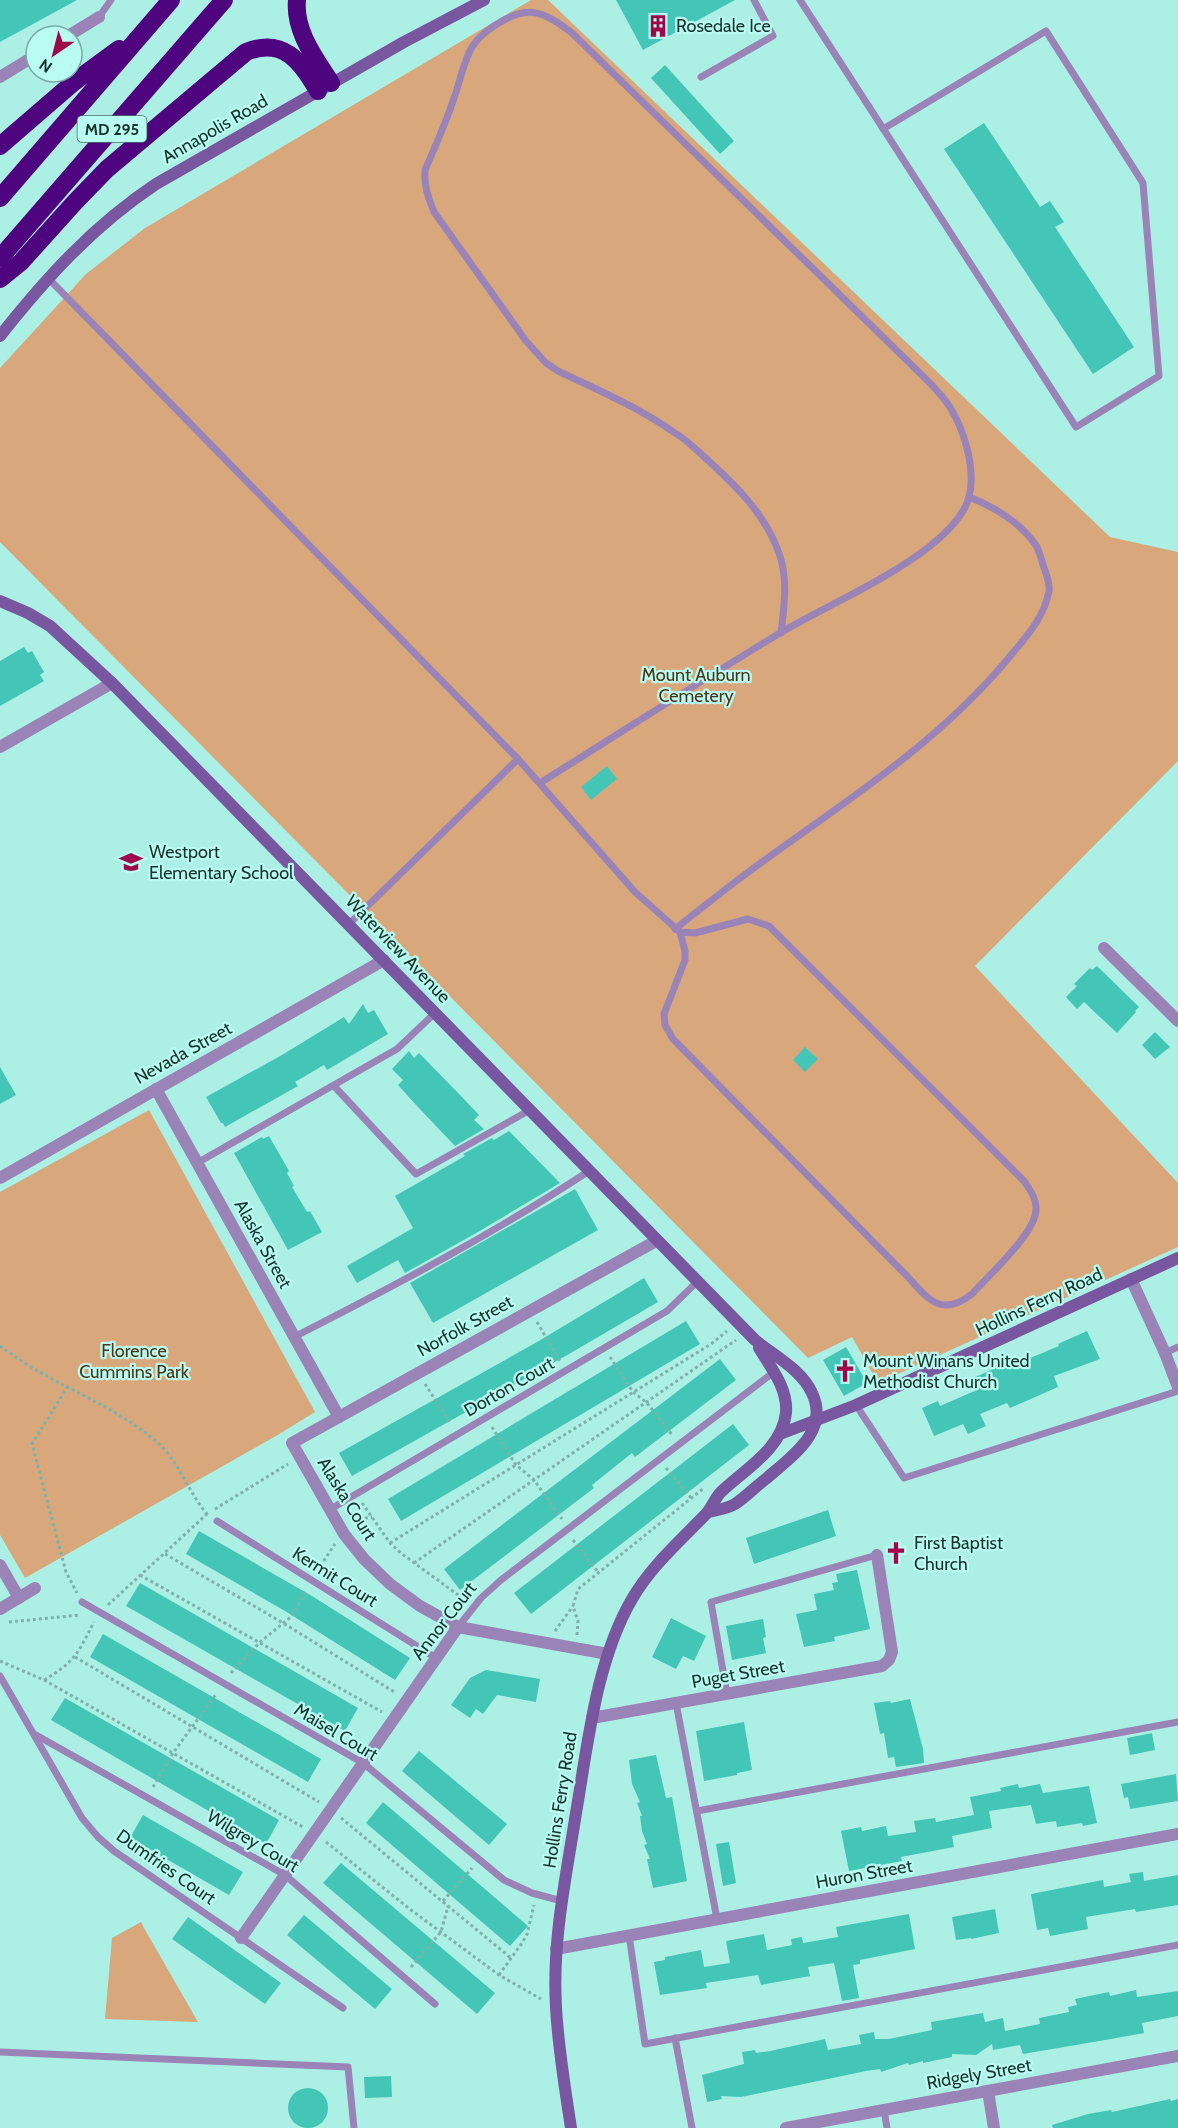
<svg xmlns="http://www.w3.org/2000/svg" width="1178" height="2128" viewBox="0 0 1178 2128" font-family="Cabin,sans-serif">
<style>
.green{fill:#d8a87c}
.building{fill:#44c6b7}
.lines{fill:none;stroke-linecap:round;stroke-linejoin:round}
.path{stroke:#7cb2aa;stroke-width:3;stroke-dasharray:3 3;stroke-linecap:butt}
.lane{stroke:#9a84b7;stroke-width:7}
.street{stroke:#9a84b7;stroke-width:12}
.secondary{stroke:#7956a0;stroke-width:12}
.highway{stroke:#4e047e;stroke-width:18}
.labels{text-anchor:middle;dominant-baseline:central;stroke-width:4.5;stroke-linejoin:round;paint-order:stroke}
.shield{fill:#b9fcf2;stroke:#486f6a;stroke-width:1.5}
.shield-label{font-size:16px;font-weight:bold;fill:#18332f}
.poi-label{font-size:18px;fill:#18332f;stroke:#b9fcf2;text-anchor:start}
.street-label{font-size:18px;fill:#18332f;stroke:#b9fcf2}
.park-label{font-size:18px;fill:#4f3417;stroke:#b9fcf2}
</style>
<rect width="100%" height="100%" fill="#acefe5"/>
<g class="green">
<path d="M531,0H548L1110,537L1178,552V761L975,966L1178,1183V1247L878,1383L852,1337L808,1358L0,542V368L86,274L145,228Z"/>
<path d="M149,1110L315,1412L276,1436L25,1578L0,1535V1192Z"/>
<path d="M141,1922L144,1928L198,2022L105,2019L112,1938Z"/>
</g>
<g class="building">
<path d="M0,0H77L0,42Z"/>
<path d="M616,0H735L643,50Z"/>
<path d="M665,65L734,141L720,154L651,78Z"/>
<path d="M984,123L1040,207L1050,201L1064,222L1055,227L1134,347L1093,374L944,149Z"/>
<path d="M24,647L28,653L32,651L44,672L40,675L44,681L0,706V661Z"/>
<path d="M607,766L617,779L591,800L581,787Z"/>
<path d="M1097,966L1139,1007L1135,1011L1136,1012L1117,1033L1084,1002L1077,1009L1066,997L1077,986L1074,984L1090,968L1092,970Z"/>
<path d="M363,1004L368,1013L374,1010L388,1034L327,1070L324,1065L295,1082L298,1086L225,1127L223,1123H221L206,1097L282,1055L344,1017L349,1024Z"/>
<path d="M1155,1032L1170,1047L1155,1059L1142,1045Z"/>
<path d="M805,1047L818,1059L805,1072L793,1060Z"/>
<path d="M409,1051L414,1058L419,1053L462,1097L479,1115L474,1120L484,1129L455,1146L417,1106L398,1085L403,1080L392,1069Z"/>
<path d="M0,1067L16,1095L0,1104Z"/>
<path d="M509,1131L560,1183L478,1232L405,1273L398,1260L357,1283L347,1266L413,1228L395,1196L465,1156L463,1154L492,1138L494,1140Z"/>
<path d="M269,1136L289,1171L287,1173L294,1186L292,1187L307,1212L310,1211L322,1232L288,1250L234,1153L262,1137L263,1139Z"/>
<path d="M575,1189L598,1230L433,1323L410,1283Z"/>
<path d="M644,1278L658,1302L569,1354L352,1476L339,1453L537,1342Z"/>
<path d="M686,1321L700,1344L401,1521L388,1499Z"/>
<path d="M1087,1331L1100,1359L1054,1376L1058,1387L1010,1408L1007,1403L980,1414L986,1426L968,1434L963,1424L934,1436L922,1408L938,1401L940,1406L977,1390L973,1378L1009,1362L1011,1366L1059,1346L1058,1344Z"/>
<path d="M846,1347L867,1383L844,1396L823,1360Z"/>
<path d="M720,1359L736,1380L635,1457L632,1453L592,1485L594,1488L460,1590L444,1569Z"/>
<path d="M733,1424L749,1445L531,1614L514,1593Z"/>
<path d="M828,1510L836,1536L754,1564L746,1538Z"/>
<path d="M199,1531L312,1596L410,1658L395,1680L285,1611L186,1554Z"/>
<path d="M857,1570L870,1629L834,1637L835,1641L804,1647L796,1614L817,1610L814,1594L834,1590L832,1583L838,1582L836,1574Z"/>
<path d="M140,1583L358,1708L345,1731L126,1606Z"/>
<path d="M671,1618L706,1636L694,1661L683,1656L676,1669L652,1657Z"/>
<path d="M763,1619L766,1637L763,1638L766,1653L732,1660L726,1626Z"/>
<path d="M103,1634L321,1759L308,1782L90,1657Z"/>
<path d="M486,1670L540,1679L536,1702L497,1695L483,1714L476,1709L470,1718L451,1705L470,1678Z"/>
<path d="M65,1698L279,1820L266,1844L51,1720Z"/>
<path d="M910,1699L923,1749L924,1763L896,1767L894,1757L888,1758L884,1733L880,1734L874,1703L890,1701L891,1703Z"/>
<path d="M744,1722L752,1770L737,1773V1775L704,1781L696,1731Z"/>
<path d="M1152,1733L1155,1750L1130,1755L1127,1738Z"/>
<path d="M419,1751L507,1824L489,1845L402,1771Z"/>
<path d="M656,1755L666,1798L672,1797L687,1881L653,1888L647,1859H650L644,1845L647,1844L642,1831L640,1816H642L637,1803L640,1802L632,1784L629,1760Z"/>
<path d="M1176,1774L1178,1801L1130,1809L1128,1797L1124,1798L1121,1784Z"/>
<path d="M1018,1784L1019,1788L1040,1784L1043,1793L1089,1786L1097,1823L1083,1826L1082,1823L1057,1827L1056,1821L1036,1824L1031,1805L989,1811L992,1828L952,1836L954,1847L901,1857L902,1861L849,1871L841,1831L861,1827L862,1831L886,1826L888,1836L916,1832L914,1821L935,1818L936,1822L974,1815L970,1797L1001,1791L1000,1788Z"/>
<path d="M383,1802L528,1926L510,1946L366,1823Z"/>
<path d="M143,1815L243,1872L229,1895L130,1838Z"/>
<path d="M729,1842L736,1883L723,1886L716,1844Z"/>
<path d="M341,1863L495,1993L477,2014L323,1883Z"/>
<path d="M1143,1872L1144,1881L1178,1875V1905L1136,1912L1135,1909L1086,1917L1088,1929L1050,1936L1048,1928L1037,1930L1031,1894L1103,1880L1104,1887L1131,1882L1129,1874Z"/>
<path d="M995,1909L999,1933L971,1939V1938L956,1940L952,1917Z"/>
<path d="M909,1914L915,1949L860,1960V1964L853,1965L859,1998L842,2001L834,1963L808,1967L810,1976L761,1985L758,1975L706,1983L707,1988L660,1995L654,1962L665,1960V1957L701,1950L704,1967L730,1963L726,1941L764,1934L767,1950L792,1945L791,1939L802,1937L803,1943L838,1937L836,1927Z"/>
<path d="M304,1915L392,1989L375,2009L287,1935Z"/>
<path d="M188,1917L281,1983L265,2004L172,1939Z"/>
<path d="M1136,1990L1137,1997L1178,1991V2016L1142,2023L1144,2033L1111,2039L1023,2054L1020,2045L993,2050L992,2044L976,2055L952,2054V2057L923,2063V2061L909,2065L908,2063L881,2072L880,2069L866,2071L741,2097L721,2096L722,2099L707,2102L702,2075L744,2064L742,2052L755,2050L756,2053L770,2051L825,2039L828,2050L861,2044L859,2035L874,2032L875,2039H889L932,2030L931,2022L983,2013L985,2022L1003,2018L1005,2031L1040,2024L1039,2018L1069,2012L1068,2007L1077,2005L1075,1999L1109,1992L1110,1996Z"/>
<path d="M391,2076L392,2097L365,2098L364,2077Z"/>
<circle cx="308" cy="2108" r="20"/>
<path d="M1170,2099L1171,2101L1178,2099V2128H1053L1052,2125L1088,2114L1111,2110L1112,2112Z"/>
</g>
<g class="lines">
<g class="path">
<path d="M537,1322L560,1361"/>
<path d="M0,1346C10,1353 20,1360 31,1367C74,1393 119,1409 158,1443C180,1463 189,1494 208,1515"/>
<path d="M610,1357L633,1392L647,1403L673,1436"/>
<path d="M425,1384L451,1424"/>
<path d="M68,1386L32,1444L66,1572L77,1593"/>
<path d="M492,1427L516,1465L534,1480L562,1519"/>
<path d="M666,1468L692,1499"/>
<path d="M362,1503L390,1543L402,1554L465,1600"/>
<path d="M215,1509L288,1464"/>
<path d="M353,1520L372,1517"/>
<path d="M573,1540L598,1572"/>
<path d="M390,1543L711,1344L727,1331"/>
<path d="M165,1554L283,1623L396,1693"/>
<path d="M414,1563L736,1340"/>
<path d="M317,1571L335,1544"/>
<path d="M140,1575L382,1712"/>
<path d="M108,1605L207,1514"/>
<path d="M9,1622L80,1615"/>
<path d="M555,1631L573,1606"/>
<path d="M577,1635L578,1621L573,1606L578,1589L704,1488"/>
<path d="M75,1657L319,1802"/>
<path d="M0,1661L44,1680L303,1827"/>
<path d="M231,1673L259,1643L292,1616L306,1590"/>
<path d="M44,1680C75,1662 78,1653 94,1622"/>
<path d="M153,1787L173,1753L217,1693"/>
<path d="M341,1818L511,1958"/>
<path d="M326,1842L411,1910L499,1975L541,1999"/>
<path d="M443,1901L472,1868"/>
<path d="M411,1967L441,1932L448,1906"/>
<path d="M499,1975L522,1943L527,1934L534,1905"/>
</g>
<g class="lane">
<path d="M800,0L1076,427L1159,376L1143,183L1046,31L883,129"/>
<path d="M99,17L111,0"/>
<path d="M701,77L773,36L754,0"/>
<path d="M48,278L518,759L635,892L680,932L685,951V960L664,1014L665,1025L673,1039L907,1276C928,1299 941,1318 972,1294C988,1276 1035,1234 1036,1210C1037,1199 1030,1190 1024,1181L769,926L748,919L695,933L680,932"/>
<path d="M540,783C620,733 699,682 780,633C828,605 887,580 930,546C945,534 964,517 969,497C976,471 965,432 951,409C946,400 938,392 931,384L572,33C542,10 527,4 494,26C483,33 474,41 469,53C462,68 459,85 453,101C445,125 435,147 425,170C424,186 428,197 434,212L526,341L546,363L558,371C598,390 640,408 675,433C684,438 692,446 700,453C732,482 766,513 780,556C788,581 784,608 781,633"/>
<path d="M349,924L518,759"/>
<path d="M675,929C699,910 723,891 747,873C839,805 932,749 1007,660C1024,639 1044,619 1049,591C1050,582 1046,573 1043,565C1041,558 1039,549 1035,544C1019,521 994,507 969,497"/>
<path d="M334,1086L416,1174L530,1110"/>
<path d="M197,1163L397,1049L435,1013"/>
<path d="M294,1337C394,1286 495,1233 589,1171"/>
<path d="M1165,1353L1178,1347"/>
<path d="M856,1405L904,1478L1178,1391"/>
<path d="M329,1510L667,1311L698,1281"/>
<path d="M217,1521L436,1658"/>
<path d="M82,1602L363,1763L504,1880L532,1893L562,1901"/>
<path d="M458,1627L481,1598L501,1580L774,1372"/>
<path d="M0,1676L82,1818L98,1837L114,1851L343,2008"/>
<path d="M727,1694L711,1602L877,1555"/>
<path d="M676,1703L717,1919"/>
<path d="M36,1735L285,1875L435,2004"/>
<path d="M697,1811L1178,1722"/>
<path d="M629,1935L645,2044L1178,1945"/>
<path d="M675,2038L692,2128"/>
<path d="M0,2052L348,2067L354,2128"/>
<path d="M884,2110L887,2128"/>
</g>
<g class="street">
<path d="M68,36L99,17"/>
<path d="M0,77L36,55"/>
<path d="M0,747L112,683"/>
<path d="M1104,948L1178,1021"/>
<path d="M156,1089L339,1417"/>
<path d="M0,1178L384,960"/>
<path d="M1131,1279L1165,1353L1178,1387"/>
<path d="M0,1565L19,1598"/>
<path d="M0,1609L35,1588"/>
<path d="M608,1654L458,1627L420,1606L390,1584L364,1559L344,1534L292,1443L656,1241"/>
<path d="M592,1718L882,1666L889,1660L892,1652L877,1555"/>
<path d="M241,1938L458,1627"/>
<path d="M556,1949L1178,1834"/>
<path d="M988,2091L994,2128"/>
<path d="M786,2128L1178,2056"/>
</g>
<g class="secondary">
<path d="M0,336C47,277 93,226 156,184L404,42L484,0"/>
<path d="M0,601L28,613L50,626L112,683L755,1340C773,1355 802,1370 812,1393C830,1431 792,1456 767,1478C756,1486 746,1497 735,1504C727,1509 716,1510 708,1512"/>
<path d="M780,1434L856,1405L1178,1258"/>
<path d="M571,2128C565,2088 558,2047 556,2007C552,1941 566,1877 576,1813C588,1743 596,1661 632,1599C651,1566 680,1541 706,1514C712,1507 715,1498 721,1492C745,1469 782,1449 786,1413C788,1388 771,1368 759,1348"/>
</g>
<g class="highway">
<path d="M297,0C294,31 315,58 331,83"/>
<path d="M0,146L74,82L119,49"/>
<path d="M0,198L171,0"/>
<path d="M0,258L224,0"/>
<path d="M0,279L21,262L75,202L107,169L246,52C283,37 301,61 318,91"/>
</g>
</g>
<defs>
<g id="building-bare" transform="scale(1.8)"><path d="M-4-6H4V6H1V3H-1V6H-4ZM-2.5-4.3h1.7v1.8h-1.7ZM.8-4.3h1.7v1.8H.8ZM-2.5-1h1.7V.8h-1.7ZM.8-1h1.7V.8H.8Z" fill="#a0074b" stroke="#b9fcf2" stroke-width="2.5" paint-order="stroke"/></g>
<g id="school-bare" transform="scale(1.8)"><path d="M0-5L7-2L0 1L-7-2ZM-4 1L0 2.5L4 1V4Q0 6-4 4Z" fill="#a0074b" stroke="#b9fcf2" stroke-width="2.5" paint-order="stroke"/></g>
<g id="church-bare" transform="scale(1.8)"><path d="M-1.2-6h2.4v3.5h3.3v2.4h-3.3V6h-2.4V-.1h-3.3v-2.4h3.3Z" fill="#a0074b" stroke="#b9fcf2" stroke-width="2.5" paint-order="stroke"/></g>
</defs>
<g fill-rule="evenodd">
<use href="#building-bare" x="658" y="26"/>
<use href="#school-bare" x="131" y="862"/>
<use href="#church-bare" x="845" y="1371"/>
<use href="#church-bare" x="896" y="1553"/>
</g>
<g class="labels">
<rect class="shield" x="77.5" y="116" width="69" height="26" rx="4.5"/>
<g class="shield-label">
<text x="112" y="129">MD 295</text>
</g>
<g class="poi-label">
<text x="676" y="26">Rosedale Ice</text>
<text x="149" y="852">Westport<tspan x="149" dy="21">Elementary School</tspan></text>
<text x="863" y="1361">Mount Winans United<tspan x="863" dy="21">Methodist Church</tspan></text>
<text x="914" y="1543">First Baptist<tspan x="914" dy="21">Church</tspan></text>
</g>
<g class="street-label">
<text transform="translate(215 129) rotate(-30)">Annapolis Road</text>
<text transform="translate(398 949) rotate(46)">Waterview Avenue</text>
<text transform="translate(183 1053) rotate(-29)">Nevada Street</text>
<text transform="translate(263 1244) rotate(61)">Alaska Street</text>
<text transform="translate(1039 1302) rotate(-25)">Hollins Ferry Road</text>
<text transform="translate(465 1326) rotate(-29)">Norfolk Street</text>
<text transform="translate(509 1387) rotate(-30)">Dorton Court</text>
<text transform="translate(347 1499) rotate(58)">Alaska Court</text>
<text transform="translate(335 1577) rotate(32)">Kermit Court</text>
<text transform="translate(444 1621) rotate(-52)">Annor Court</text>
<text transform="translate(738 1674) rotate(-10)">Puget Street</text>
<text transform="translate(336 1732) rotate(31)">Maisel Court</text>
<text transform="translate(560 1800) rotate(-81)">Hollins Ferry Road</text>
<text transform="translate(253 1841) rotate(31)">Wilgrey Court</text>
<text transform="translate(166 1867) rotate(35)">Dumfries Court</text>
<text transform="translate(864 1874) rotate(-10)">Huron Street</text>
<text transform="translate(979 2074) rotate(-10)">Ridgely Street</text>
</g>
<g class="park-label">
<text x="696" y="675">Mount Auburn<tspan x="696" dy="21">Cemetery</tspan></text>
<text x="134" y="1351">Florence<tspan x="134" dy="21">Cummins Park</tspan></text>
</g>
</g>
<g transform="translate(54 54) rotate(215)"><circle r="28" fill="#b9fcf2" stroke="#79aca4" stroke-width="1.5"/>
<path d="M0-4.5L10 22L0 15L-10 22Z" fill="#a0074b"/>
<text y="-9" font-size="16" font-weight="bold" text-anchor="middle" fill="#18332f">N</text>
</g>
</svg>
